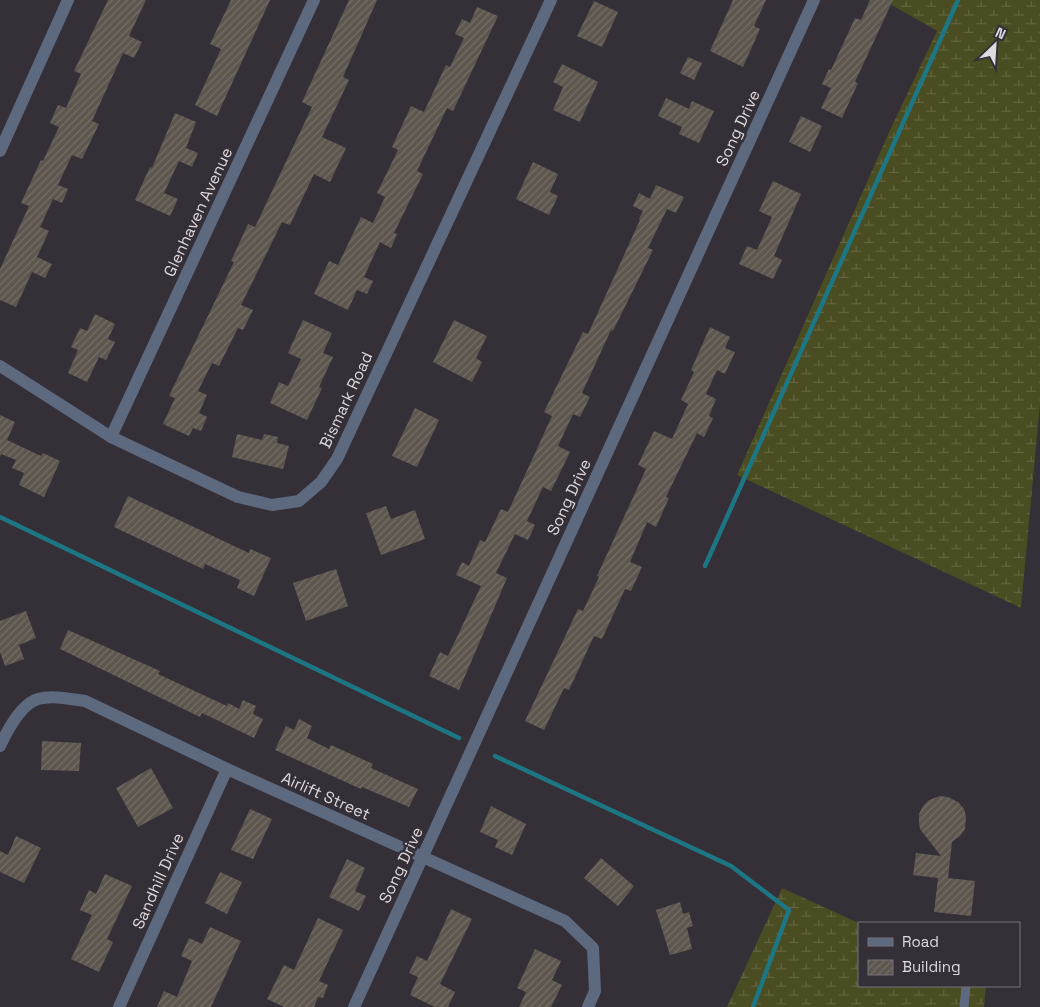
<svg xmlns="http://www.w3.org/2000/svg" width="1040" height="1007" viewBox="0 0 1040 1007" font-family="'Space Grotesk',sans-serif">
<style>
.wetland{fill:url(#wetland-marsh)}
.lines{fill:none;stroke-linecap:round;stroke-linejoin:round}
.stream{stroke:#1d7684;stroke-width:4.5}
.building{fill:url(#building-hatch)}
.lane{stroke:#5d697f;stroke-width:9}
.street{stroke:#5d697f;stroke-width:12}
.labels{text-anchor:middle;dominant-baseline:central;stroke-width:5;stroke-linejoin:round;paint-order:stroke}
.street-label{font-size:16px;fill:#dedadf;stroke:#352f37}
</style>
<defs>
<pattern id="wetland-marsh" width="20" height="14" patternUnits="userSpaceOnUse" patternTransform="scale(1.25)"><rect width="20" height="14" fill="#4a4c21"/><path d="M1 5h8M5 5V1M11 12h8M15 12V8" fill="none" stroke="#646541"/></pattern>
<pattern id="building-hatch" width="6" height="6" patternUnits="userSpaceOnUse" patternTransform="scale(1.25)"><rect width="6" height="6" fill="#5d564e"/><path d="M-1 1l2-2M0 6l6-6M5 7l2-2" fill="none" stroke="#746e67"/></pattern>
</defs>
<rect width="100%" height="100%" fill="#352f37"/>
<g class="wetland">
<path d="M883,0H1040V404L1021,608L737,475L890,130L937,31Z"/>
<path d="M782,888L859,923V986H986L984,1007H727Z"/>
</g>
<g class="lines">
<g class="stream">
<path d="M0,517L459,738"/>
<path d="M705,566L958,0"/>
<path d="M495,756L731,866L789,910L753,1007"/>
</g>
</g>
<g class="building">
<path d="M108,0H146L129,36L142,42L134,58L123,53L92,121L99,124L82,159L72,155L58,185L68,189L62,203L53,199L40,227L49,231L37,257L52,264L45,278L32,272L16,307L0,300V269L29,206L21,203L41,160L43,161L59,127L50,123L58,105L66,108L81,74L74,71Z"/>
<path d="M231,0H270L217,116L195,105L221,49L210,44Z"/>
<path d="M349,0H377L343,77L349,80L322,137L346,148L330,182L314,174L290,225L282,222L241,305L253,310L243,330L238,328L219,366L212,363L198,391L207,395L199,413L207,417L201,431L193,428L189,436L163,424L175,398L169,396L234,262L231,261L248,224L255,227L312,107L302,102Z"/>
<path d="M733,0H766L754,26L760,29L743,67L710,51Z"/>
<path d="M870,0H893L855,82L858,83L842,118L821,108L831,88L822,84L829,69L831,70L855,18L861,20Z"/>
<path d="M594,1L618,12L602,47L577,36Z"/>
<path d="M477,7L498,16L453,111L447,108L417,171L423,174L394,233L397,234L391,248L380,242L364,277L373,281L367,294L357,290L348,310L314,294L329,261L338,265L361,217L373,223L385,197L377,193L398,150L392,147L411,106L424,112L446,65L450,67L464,38L455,34L462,19L470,23Z"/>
<path d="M688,57L702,63L694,80L680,73Z"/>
<path d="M562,64L598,82L580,122L553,110L563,87L553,82Z"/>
<path d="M666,98L689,109L692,101L714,111L699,143L679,134L682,127L658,116Z"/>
<path d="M175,113L196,122L186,148L198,153L192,167L179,161L164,193L178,199L170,216L135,200L150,167L152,168Z"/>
<path d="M801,116L822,126L810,152L789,142Z"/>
<path d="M533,162L558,174L550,192L558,196L549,215L516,199Z"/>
<path d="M773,181L801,194L774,256L782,260L773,279L739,264L747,246L757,250L772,217L759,211Z"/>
<path d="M656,185L684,197L676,213L667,209L648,248L653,250L613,331L611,330L582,393L590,397L580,417L573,414L558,446L570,452L551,491L543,487L527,521L535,525L528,540L515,534L496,573L507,578L459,690L429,676L440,652L448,656L481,586L456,575L462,562L469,566L480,540L485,542L501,509L508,512L552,416L544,412L583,332L588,334L640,220L639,219L643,211L633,206L639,193L650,199Z"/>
<path d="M95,314L115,324L108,339L115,342L106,360L99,357L87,382L68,373L78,350L71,347L80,328L87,331Z"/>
<path d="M303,320L332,333L323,353L333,357L319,387L322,388L307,420L270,403L279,382L288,386L301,359L288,353Z"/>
<path d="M454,320L487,336L476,358L482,362L472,382L433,362Z"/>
<path d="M710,327L730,337L725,348L735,352L725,374L717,370L706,394L716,399L709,416L713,418L704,437L697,433L666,497L669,498L656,527L647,522L630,562L642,567L631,591L625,589L602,639L594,636L569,690L564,688L544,730L525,721L578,609L583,611L599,577L597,576L646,469L638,465L654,431L672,439L688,404L681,400L694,372L691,370Z"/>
<path d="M415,408L439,420L417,467L392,456Z"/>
<path d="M0,415L15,422L7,440L41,456L43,453L60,461L44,497L19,485L24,473L12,468L16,460L1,454L0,457Z"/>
<path d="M237,434L262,440L264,434L278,437L277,443L289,446L283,469L232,457Z"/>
<path d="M128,496L249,553L250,549L271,558L254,596L237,588L240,580L205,564L203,569L114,527Z"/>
<path d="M386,506L391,519L415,510L425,539L381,555L366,513Z"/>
<path d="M336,569L348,606L306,621L293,583Z"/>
<path d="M26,611L36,638L19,645L24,659L5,666L0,652V621Z"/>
<path d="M68,630L160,671L158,674L227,706L228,703L239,709L243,700L256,706L253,714L263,719L254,738L202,713L200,717L60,649Z"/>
<path d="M299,719L312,726L307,738L329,749L331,745L373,764L371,768L418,789L409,807L362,787L361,789L275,750L286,726L294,730Z"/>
<path d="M42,741L81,743L79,771L41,770Z"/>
<path d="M151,768L173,808L138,827L116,788Z"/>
<path d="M940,796L948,797L958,802L964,809L966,816L965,829L960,836L952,842L948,878L975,881L971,916L934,912L938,878L913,875L916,853L941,856L920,829L919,823V814L923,806L929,800Z"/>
<path d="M491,806L526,824L512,855L495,847L498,840L480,832Z"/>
<path d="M250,809L272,819L253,859L231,850Z"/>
<path d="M16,836L41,848L24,883L0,872V851L8,855Z"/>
<path d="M601,858L634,886L618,906L584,878Z"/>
<path d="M347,859L365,868L355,891L366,896L359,911L329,897Z"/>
<path d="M220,872L242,882L227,914L205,903Z"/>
<path d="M105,874L132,886L107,939L113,942L99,972L71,959L92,915L80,910L89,890L96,894Z"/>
<path d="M680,902L683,914L689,912L693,926L687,928L692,949L670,955L656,910Z"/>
<path d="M451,909L472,919L440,984L455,992L448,1007H435L410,995L418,977L409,973L417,956L427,961Z"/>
<path d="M318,918L343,930L319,981L328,985L323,998L318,997L314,1007H284L267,999L284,965L294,970Z"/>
<path d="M210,927L241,941L211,1007H157L164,991L177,997L192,961L181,956L189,938L202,944Z"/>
<path d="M535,949L561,961L552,980L562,985L551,1007H519L526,992L517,988Z"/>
</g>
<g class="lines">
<path class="lane" d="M964,1007L966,986"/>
<g class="street">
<path d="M0,151L68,0"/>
<path d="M0,366L111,437L238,497L272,505L299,501L321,482L337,459L551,0"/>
<path d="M111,437L314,0"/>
<path d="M0,746C7,731 21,704 38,699C53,695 70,699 85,701L227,769L565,921L593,948L595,991L588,1007"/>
<path d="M119,1007L227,769"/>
<path d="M354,1007L814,0"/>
</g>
</g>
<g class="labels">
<g class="street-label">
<text transform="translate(738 128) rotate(-65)">Song Drive</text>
<text transform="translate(198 212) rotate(-65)">Glenhaven Avenue</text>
<text transform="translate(346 400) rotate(-65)">Bismark Road</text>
<text transform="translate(569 497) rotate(-65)">Song Drive</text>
<text transform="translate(326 796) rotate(24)">Airlift Street</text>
<text transform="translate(401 865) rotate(-65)">Song Drive</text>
<text transform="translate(158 881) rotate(-66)">Sandhill Drive</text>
</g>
</g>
<rect x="858" y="922" width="162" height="65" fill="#352f37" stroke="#79737a"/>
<rect x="868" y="938" width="25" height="8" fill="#5d697f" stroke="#79737a"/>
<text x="902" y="947" font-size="15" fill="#dedadf">Road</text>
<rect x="868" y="960" width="25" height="15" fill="url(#building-hatch)" stroke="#79737a"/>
<text x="902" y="972" font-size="15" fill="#dedadf">Building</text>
<g transform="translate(995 45) rotate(25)" stroke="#352f37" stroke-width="4" paint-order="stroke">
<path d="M0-4L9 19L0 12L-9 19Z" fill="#dedadf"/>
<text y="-8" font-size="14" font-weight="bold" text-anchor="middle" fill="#dedadf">N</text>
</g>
</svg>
